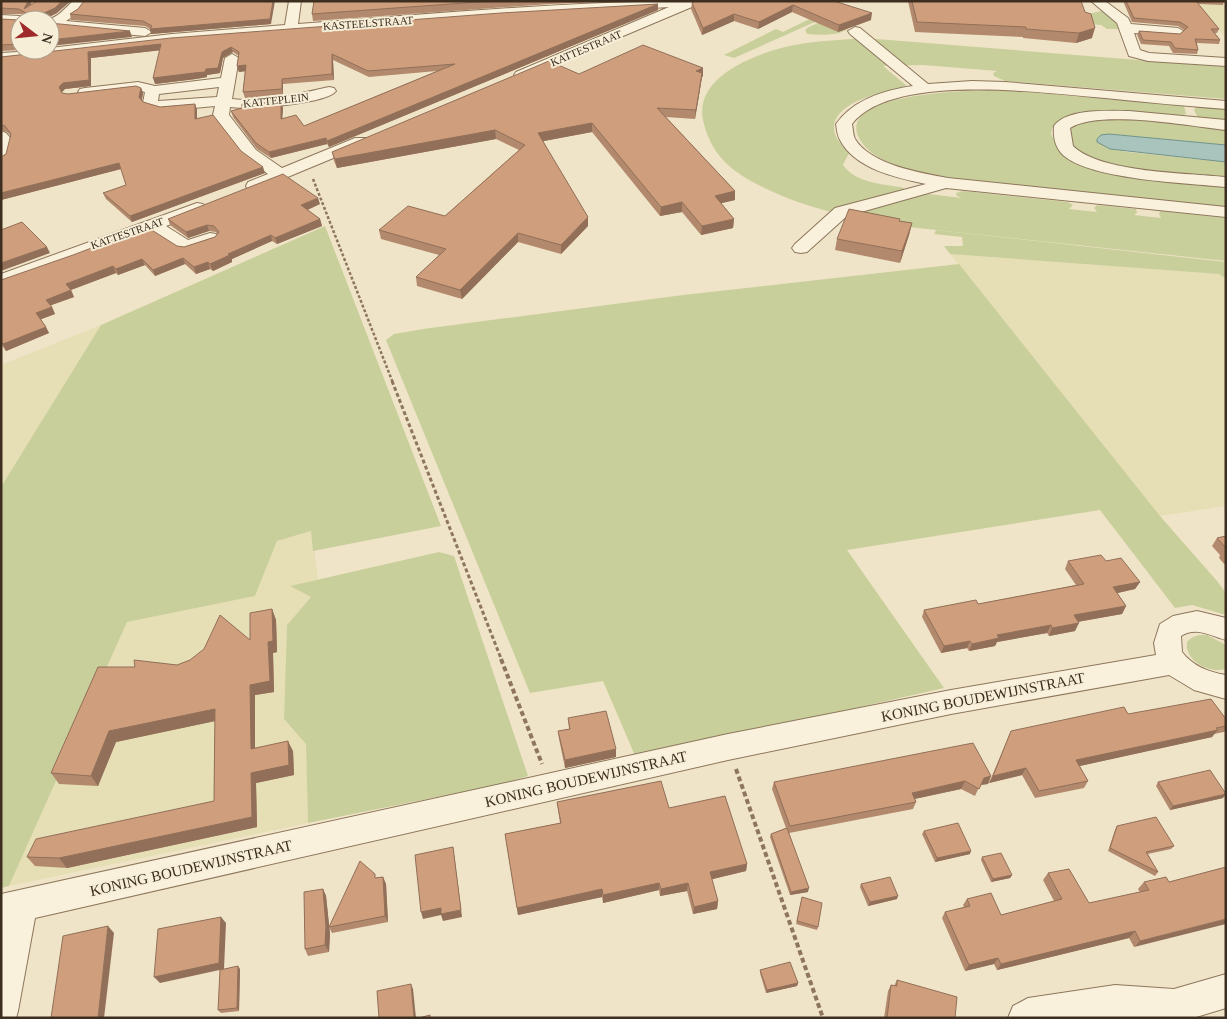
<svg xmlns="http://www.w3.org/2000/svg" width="1227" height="1019" viewBox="0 0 1227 1019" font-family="'Times New Roman',serif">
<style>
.farmland{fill:#e6deb5}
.green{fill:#c9cf9b}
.water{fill:#a9c4bc;stroke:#6f938a}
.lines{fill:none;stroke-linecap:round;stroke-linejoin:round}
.minor-casing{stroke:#8d765c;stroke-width:2}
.path-far2{stroke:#8d765c;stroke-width:2.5;stroke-dasharray:3 2;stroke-linecap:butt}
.path-far1{stroke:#8d765c;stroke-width:3;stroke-dasharray:4 2.5;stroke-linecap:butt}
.path{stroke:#8d765c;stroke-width:4;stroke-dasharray:5 3;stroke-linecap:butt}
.minor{fill:#faf1dc;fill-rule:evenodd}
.wall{fill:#b2896c}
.shaded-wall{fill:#916f58}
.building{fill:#cf9f7d;stroke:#916f58}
.labels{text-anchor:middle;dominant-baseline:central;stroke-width:4;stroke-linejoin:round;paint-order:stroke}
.far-street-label{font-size:11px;fill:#3d2e20;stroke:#f7eed8}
.near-street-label{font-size:15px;fill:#3d2e20;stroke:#f7eed8}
</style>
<rect width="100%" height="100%" fill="#f0e4c8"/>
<g class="farmland">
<path d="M1201,1H1226V38L1201,8Z"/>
<path d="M950,254L1219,274L1226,279V506L1160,516Z"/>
<path d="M101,325L1,487V365Z"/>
<path d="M312,531L318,579L291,586L311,597L287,625L284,719L306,744L308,823L9,886L127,622L255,596L277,541Z"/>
</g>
<g class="green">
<path d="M1106,10L1114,16L1121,29H1107L1101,25L1056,21Z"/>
<path d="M826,11L835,13L734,58L724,55L776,29L783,32Z"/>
<path d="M826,19L851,25C844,37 819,35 807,34L805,30L807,28Z"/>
<path d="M864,38L1226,67V99L1005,81L994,76L993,73L997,71L923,65L883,66L907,86C887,91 826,102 835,134C837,141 844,147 849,153L843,165C855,182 880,184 900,187L904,188L903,191L962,198L957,196L956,193L963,191L1068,202L1073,205L1069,209L1097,212L1094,208L1097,205L1136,209L1137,213L1134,215L1161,218L1159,214L1160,211L1226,218V261L899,226C847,217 798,207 751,181C726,167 711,151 704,124C691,79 750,56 785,47C811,41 838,40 864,38Z"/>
<path d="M989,90L1029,92L1184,106L1186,114L1179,116L1081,113C1068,116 1053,118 1051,134L1059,148L1080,161L1226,185V207C1159,200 1092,193 1025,186C987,182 946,181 909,170C891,164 868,156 859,138C836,93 967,91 989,90Z"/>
<path d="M1197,106L1226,109V122L1198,118L1194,110Z"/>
<path d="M1112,118L1226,128V145L1109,134L1103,146L1110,149L1127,152L1226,162V177C1187,173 1117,172 1084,154C1076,150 1070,143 1067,134C1074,118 1096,120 1112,118Z"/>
<path d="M325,226L441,526L313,551L311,531L277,541L255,596L127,622L9,886L1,888V487L101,325Z"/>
<path d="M936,230L1226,262V279L1219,274L950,254L944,246H963L962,237L934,234Z"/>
<path d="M959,264L1160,516L1217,581L1226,593V615L1192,605L1175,608L1100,510L847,550L944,688L636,758L603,681L530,693L386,340L394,334L423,329L683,295Z"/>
<path d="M439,552L454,556L528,776L502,784L308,823L306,744L284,719L287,625L311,597L290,586Z"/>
<path d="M1207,635L1226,645V669C1210,674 1184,661 1187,642C1193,635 1199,635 1207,635Z"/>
</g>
<path class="water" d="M1109,134L1226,145V162L1110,149L1097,142V139L1101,135Z"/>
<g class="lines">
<g class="minor-casing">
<g id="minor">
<path d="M73,1H88L78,13L66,21L145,28L152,32L145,36L50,27V20H46C58,18 65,8 73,1Z"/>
<path d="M289,1H301L298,24C432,14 567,1 701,1L699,4L521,79L516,78L514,75L516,72L669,7L501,17L172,42L1,61V53L50,50V48L172,34L285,25Z"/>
<path d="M1091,1H1105L1128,18L1131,24L1178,28L1185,32L1178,36L1134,33L1140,50L1149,53L1226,58V66L1148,61L1129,56L1117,23Z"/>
<path d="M1,15L20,16L27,20H20V24L1,23Z"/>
<path d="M855,27L860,28L928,84L972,81L1005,82L1226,101V109C1185,106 1145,102 1105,98C1045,93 892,72 852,124C853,129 853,135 855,139C871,165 921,173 948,178L1226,207V217L946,188L847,216L807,252L801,253L795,252L792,248L795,244L835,208L926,184C897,178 855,169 840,140C837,135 837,129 836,124C853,100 884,90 913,86L850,34L848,31Z"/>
<path d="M232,54L239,58L232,99C264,103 298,94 329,87L334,88L336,91C327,104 247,110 230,107L229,115L256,150L282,168L355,138H367L369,141L367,144L254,191L248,190L246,186L248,182L268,174L244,156L213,115L215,106L162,111L145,106L143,103L145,92L138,90L85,96L80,95L78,92L80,89L85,88L138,82L155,86L221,78L225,58ZM219,87L217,97L158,101L159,94Z"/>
<path d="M1129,111L1226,120V130C1190,126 1099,109 1070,128L1073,146C1101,173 1187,173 1226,177V187C1187,183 1091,180 1063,155C1055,147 1053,137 1054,126C1067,108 1110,111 1129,111Z"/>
<path d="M1,131L6,133L12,140L7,160L1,162Z"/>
<path d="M197,203L203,204L206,208L203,212L166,226L188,240L210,233L216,234L219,238L216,242L186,252L180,251L150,231L1,286V274Z"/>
<path d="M1197,611L1226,618V640C1211,636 1196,626 1181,636L1182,652C1193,666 1208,672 1226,675V699L1194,690L1169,675L951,714L728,760L35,918L18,1011L16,1018H1V894L728,734L951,690L1156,655L1154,643L1160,624L1173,616Z"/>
<path d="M1226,974V1008L1193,1018H1008L1013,1006L1028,998L1115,985L1174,989Z"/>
</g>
</g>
<path class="path-far2" d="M313,179L393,383"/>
<path class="path-far1" d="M392,381L502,661"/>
<g class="path">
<path d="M501,659L542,764"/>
<path d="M736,769L823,1018"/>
</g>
<use href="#minor" class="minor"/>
</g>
<g class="wall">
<path d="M1,1H32L31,5L57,13L47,18L20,20V50L1,51V19L18,20L24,16L21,14H1Z"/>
<path d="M314,1H621L550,4L313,21L312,14Z"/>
<path d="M834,1L871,20L838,32L792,12L758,29L734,21L702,35L691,9L692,3Z"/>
<path d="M908,1H1081L1092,38L1076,43L1023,38V37L915,32Z"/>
<path d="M1123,1H1224L1223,5L1198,4L1219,29L1217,33H1215L1220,40L1219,44L1197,43L1198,50L1197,54L1173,53L1169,46L1141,44L1137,35L1139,31L1180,34L1184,30L1178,26L1132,22Z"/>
<path d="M658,4V10L329,147L327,144L271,158L257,149L233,117L231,111L281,102L283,108L282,118L304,126L437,71L369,77L333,60L334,80L283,84V95L245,98L243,92L245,71L239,72L237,66L239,56L233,52L223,58L220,73L207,75V77L196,79L155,84L160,50L91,58V86L65,89L62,92V93L68,94L141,88L143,93L142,100L143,102L160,107L195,104L197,110V118L241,151L265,173L132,222L106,199L103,193L126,185L121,169L1,200V157L6,154L11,136L7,132L1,130V57Z"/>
<path d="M78,9L271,24L151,34L150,29L145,26L71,20L70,14Z"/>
<path d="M703,68V76L702,77L695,119L666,117L735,191V200L721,203L734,219L733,228L701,235L682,212L660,216L592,132L543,141L588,226L561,254L518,242L462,299L417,286L416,277L439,255L381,239L379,230L445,216L519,150L496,139L337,168L334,161L332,152L579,74Z"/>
<path d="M320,204L307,210L320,219L322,226L277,244L272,241L232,259V262L213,271L210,269L196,274L185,264L155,276L145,265L118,275L116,273L71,290L74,297L51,305L55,314L41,319L49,333L6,351L1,344V280L177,246L184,247L215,237L217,234L216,232L209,231L188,238L170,225L168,219Z"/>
<path d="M899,221L912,223L909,235L900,263L835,250L837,239Z"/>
<path d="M1226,536V566L1219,558L1220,555L1212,546L1217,538Z"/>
<path d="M1068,561H1106L1140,582L1135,589L1117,593L1126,606L1122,614L1078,622L1075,631L1049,636L1047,633L997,642L995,646L969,651L967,648L941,653L922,617L924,610L978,604L1076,585L1065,569Z"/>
<path d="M272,609L276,620L277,652L273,653L274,692L255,695V748L293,751L294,775L256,783L257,827L67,868L35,866L27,857L214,801L215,721L116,742L98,786L59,784L51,773L135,667L177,665L250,640Z"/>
<path d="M1128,714L1226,719V730L1224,732L1214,734L1212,737L1079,766L1088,781L1084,788L1035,798L1022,775L989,783L1011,731Z"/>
<path d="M568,718L616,757L565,768L559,739L558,731L569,729Z"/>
<path d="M991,776L988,784L980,785L975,796L961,789L915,799L916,802L913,809L789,833L808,892L790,895L770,837L771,834L786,828L772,789L774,782Z"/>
<path d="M1158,782L1223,798L1170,810L1156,786Z"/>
<path d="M557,802L669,808L747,864L746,871L712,879L718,901L717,909L693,914L687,891L660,896L659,890L603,903L602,897L518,915L505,834L560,823Z"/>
<path d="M1117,826L1174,846L1171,849L1148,854L1158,872L1155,876L1108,851L1115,830Z"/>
<path d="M924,831L970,854L935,862L922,834Z"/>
<path d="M982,857L1012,875L1010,878L991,882L981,860Z"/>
<path d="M1226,867L1134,947L1129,938L997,970L994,964L965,971L942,918L945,912L964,907L963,905L967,899L1001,915L1054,901L1043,880L1048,873L1089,903L1140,892L1138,889L1144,882H1169Z"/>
<path d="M383,877L386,884L388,922L332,933L329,927L376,878Z"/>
<path d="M861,884L897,899L868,906L860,887Z"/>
<path d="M323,889L326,896L330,934L329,952L308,956L305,949Z"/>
<path d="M802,897L818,927L817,930L796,924Z"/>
<path d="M240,969L239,1011L221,1013L218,1010Z"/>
<path d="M760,970L798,983L797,986L766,993L760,973Z"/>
<path d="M897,980L955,1018H884L888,991L891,985L894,986Z"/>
</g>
<g class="shaded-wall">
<path d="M28,1H32L26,15L24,9Z"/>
<path d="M62,1H71L57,13L47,18V20H46L43,16L42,14Z"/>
<path d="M273,1H275L271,24L151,34L150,29Z"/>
<path d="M658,4V10L329,147L327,141Z"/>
<path d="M793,5L792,12L758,29L759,22Z"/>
<path d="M872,13L871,20L838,32L839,25Z"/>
<path d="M734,14V21L702,35L703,28Z"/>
<path d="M1095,28L1092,38L1076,43L1079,33Z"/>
<path d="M130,31L132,37L50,46V40Z"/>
<path d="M161,44L163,50L91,58V86L65,89L61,93L59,87L88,52Z"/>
<path d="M231,47L233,52L223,58L220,73L207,75V77L196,79L155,84L153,78L206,69L222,52Z"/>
<path d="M332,54L333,60L334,80L332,74Z"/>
<path d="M246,65L247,71L239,72L237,66Z"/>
<path d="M703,68V76L702,77L695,119L696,71Z"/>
<path d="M282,79L283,84V95L282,89Z"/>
<path d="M141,88L143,93L141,103L139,97Z"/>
<path d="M281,102L283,108L282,125L281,119Z"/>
<path d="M195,104L197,110V125L195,119Z"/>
<path d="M592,123V132L539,142L538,133Z"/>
<path d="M495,130L496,139L337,168L335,159Z"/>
<path d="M326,138L327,144L271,158L269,152Z"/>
<path d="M119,163L121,169L1,200V193Z"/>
<path d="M263,167L265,173L132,222L130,216Z"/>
<path d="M735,191V200L714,205L715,196Z"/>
<path d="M318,198L320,204L303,212L301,205Z"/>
<path d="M682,202V212L660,216L661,207Z"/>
<path d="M588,217V226L561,254V245Z"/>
<path d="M320,219L322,226L277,244L275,238Z"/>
<path d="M734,219L733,228L701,235L702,226Z"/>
<path d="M912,223L909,235L900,263L902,251Z"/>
<path d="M207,225L209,231L188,238L186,232Z"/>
<path d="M518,233V242L462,299L460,290Z"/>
<path d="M271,235L272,241L232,259V262L213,271L210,264L228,254Z"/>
<path d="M47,247L50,253L1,271V263Z"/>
<path d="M183,258L185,264L155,276L153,270Z"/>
<path d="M142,259L145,265L118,275L116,269Z"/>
<path d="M208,262L210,269L196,274L194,267Z"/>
<path d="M113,266L116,273L68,291L66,284Z"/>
<path d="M71,290L74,297L49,306L46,300Z"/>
<path d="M52,307L55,314L39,320L36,313Z"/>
<path d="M46,327L49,333L6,351L3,344Z"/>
<path d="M1140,582L1135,589L1109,595L1113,587Z"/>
<path d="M1126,606L1122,614L1070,623L1074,615Z"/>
<path d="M272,609L276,620L277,652L273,653L274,692L255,695V759L251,749L250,685L268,642Z"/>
<path d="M1079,623L1075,631L1049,636L1052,628Z"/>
<path d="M1051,625L1047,633L997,642L995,646L969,651L972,644L997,635Z"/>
<path d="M970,641L967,648L941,653L944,646Z"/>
<path d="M215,709L220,720L116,742L98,786L91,776L109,731Z"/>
<path d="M1218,730L1212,737L1071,768L1076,760Z"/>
<path d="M288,741L293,751L294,775L256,783L257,827L67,868L59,858L252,817L251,773Z"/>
<path d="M616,749V757L565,768V760Z"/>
<path d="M1026,768L1022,775L989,783L993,776Z"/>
<path d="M991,776L988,784L980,785L984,778Z"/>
<path d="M965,781L961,789L909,800L912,793Z"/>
<path d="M1226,794L1223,798L1170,810L1173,806Z"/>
<path d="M453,847L454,854L462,917L443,921L441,915L423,919L421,912Z"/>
<path d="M971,851L970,854L935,862L937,858Z"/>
<path d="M747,864L746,871L709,880L710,872Z"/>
<path d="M1012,875L1010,878L991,882L993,879Z"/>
<path d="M383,877L386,884L388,922L385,916Z"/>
<path d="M659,883V890L603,903V895Z"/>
<path d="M688,883L687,891L660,896L661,889Z"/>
<path d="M809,888L808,892L790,895L791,892Z"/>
<path d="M323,889L326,896L330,934L329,952L325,945Z"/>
<path d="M602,889V897L518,915L517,908Z"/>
<path d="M898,896L897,899L868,906L870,902Z"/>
<path d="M718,901L717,909L693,914L694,907Z"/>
<path d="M221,917L226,923L224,969L160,983L154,977Z"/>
<path d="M1226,919V924L1134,947L1140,941Z"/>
<path d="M108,926L114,933L104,1018H98Z"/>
<path d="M1135,931L1129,938L997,970L1001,964Z"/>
<path d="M998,958L994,964L965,971L969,965Z"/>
<path d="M238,966L240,969L239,1011L237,1008Z"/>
<path d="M798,983L797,986L766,993L767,990Z"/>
<path d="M411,984L413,989L416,1018H414Z"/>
</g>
<g class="building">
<path d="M1,1H28L24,9L37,1H62L55,8L42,14L43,16H46V20H20V44L1,45V19L18,20L20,16H26V13L19,9L1,8Z"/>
<path d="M84,1H273L270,19L150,29L152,26L143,21L70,14L78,9Z"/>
<path d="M314,1H492L312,14Z"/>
<path d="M695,1H834L872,13L839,25L793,5L759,22L734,14L703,28L692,3Z"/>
<path d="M912,1H1081L1085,12L1091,14L1095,28L1079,33L1026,29V27L917,22Z"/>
<path d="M1126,1H1196L1219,29H1211L1220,40L1195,39L1198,50L1175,48L1171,42L1143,40L1139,31L1180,34L1188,27L1180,22L1134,18Z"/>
<path d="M658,4L327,141L326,138L269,152L256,143L231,111L242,108V104L281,102V119L296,115L304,126L455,64L368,71L332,54V74L282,79V89L243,92L246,65L237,66L239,52L231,47L222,52L218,68L206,69L205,72L194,73L153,78L161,44L88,52L89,80L63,83L59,87L62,93L68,94L136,86L141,88L139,97L143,102L160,107L195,104V119L213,115L241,151L263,167L130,216L103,193L126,185L119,163L1,193V157L6,154L11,134L5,126L1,125V57L171,38L501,13Z"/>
<path d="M50,23L130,31L50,40Z"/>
<path d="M643,45L703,68L696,71L702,73L696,110L657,108L735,191L715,196L734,219L702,226L682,202L661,207L592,123L538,133L588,217L561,245L518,233L460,290L416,277L446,249L379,230L408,206L445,216L525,145L495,130L335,159L332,152L549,61L579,74Z"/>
<path d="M283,174L318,198L301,205L320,219L275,238L271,235L228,254L230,255L210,264L208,262L194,267L183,258L153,270L142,259L116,269L113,266L66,284L71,290L46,300L52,307L36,313L46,327L3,344L1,342V280L73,255L147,227L177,246L184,247L215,237L219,232L214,226L207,225L186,232L168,219Z"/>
<path d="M849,209L900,219L899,221L912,223L902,251L837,239Z"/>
<path d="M22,222L47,247L1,263V230Z"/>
<path d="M1226,536V548L1217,538Z"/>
<path d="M1101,555L1106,561L1121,558L1140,582L1113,587L1126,606L1074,615L1079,623L1052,628L1051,625L997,635L999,638L972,644L970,641L944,646L924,610L976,600L978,604L1084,584L1068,561Z"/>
<path d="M272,609L273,641L268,642L270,681L250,685L251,749L288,741L289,765L251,773L252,817L59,858L27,857L36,839L214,801L215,709L109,731L91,776L51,773L98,667H135L134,660L177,665L190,660L204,649L220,615L250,640V613Z"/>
<path d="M1211,699L1226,719V726L1216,728L1218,730L1076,760L1088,781L1039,791L1026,768L993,776L1011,731L1124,707L1128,714Z"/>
<path d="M606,711L616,749L565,760L558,731L570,729L568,718Z"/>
<path d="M973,743L991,776L984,778L979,789L965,781L912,793L916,802L790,826L774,782Z"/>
<path d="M1210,770L1226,794L1173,806L1158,782Z"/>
<path d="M661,781L669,808L725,796L747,864L710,872L718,901L694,907L688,883L661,889L659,883L603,895L602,889L517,908L505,834L561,823L557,802Z"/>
<path d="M1156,817L1174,846L1146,852L1158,872L1110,848L1117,826Z"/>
<path d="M958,823L971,851L937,858L924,831Z"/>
<path d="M787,828L809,888L791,892L771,834Z"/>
<path d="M453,847L461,910L441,914V908L421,912L415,855Z"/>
<path d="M1001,853L1012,875L993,879L982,857Z"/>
<path d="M360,861L375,874V878L383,877L385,916L329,927Z"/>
<path d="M1226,867V919L1140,941L1135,931L1001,964L998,958L969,965L945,912L970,906L967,899L991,893L1001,915L1062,899L1048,873L1069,869L1089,903L1149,890L1144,882L1166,877L1169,882Z"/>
<path d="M890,877L898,896L870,902L861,884Z"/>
<path d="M323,889L326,927L325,945L305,949L304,892Z"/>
<path d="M802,897L822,903L818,927L797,921Z"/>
<path d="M221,917L219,963L154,977L158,929Z"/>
<path d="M108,926L98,1018H51L63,936Z"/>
<path d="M790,962L798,983L767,990L760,970Z"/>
<path d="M238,966L237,1008L218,1010L220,970Z"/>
<path d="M897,980L957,997L955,1018H887L891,985L897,986Z"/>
<path d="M411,984L414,1018H379L377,991Z"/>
<path d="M430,1015V1018H419Z"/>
</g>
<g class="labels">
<g class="far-street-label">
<text transform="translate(368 23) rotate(-4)">KASTEELSTRAAT</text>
<text transform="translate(586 48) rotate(-23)">KATTESTRAAT</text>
<text transform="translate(276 100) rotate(-6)">KATTEPLEIN</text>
<text transform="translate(127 233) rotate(-19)">KATTESTRAAT</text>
</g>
<g class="near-street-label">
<text transform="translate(983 697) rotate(-11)">KONING BOUDEWIJNSTRAAT</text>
<text transform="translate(586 779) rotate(-13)">KONING BOUDEWIJNSTRAAT</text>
<text transform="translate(191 868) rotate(-13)">KONING BOUDEWIJNSTRAAT</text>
</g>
</g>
<rect width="1227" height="1019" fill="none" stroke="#3d2e20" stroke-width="5"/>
<g transform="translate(35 35) rotate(106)"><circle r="24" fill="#f7eed8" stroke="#ada18e"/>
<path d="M0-4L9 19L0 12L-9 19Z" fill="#9e2a2b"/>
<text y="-8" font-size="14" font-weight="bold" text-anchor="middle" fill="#3d2e20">N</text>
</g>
</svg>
